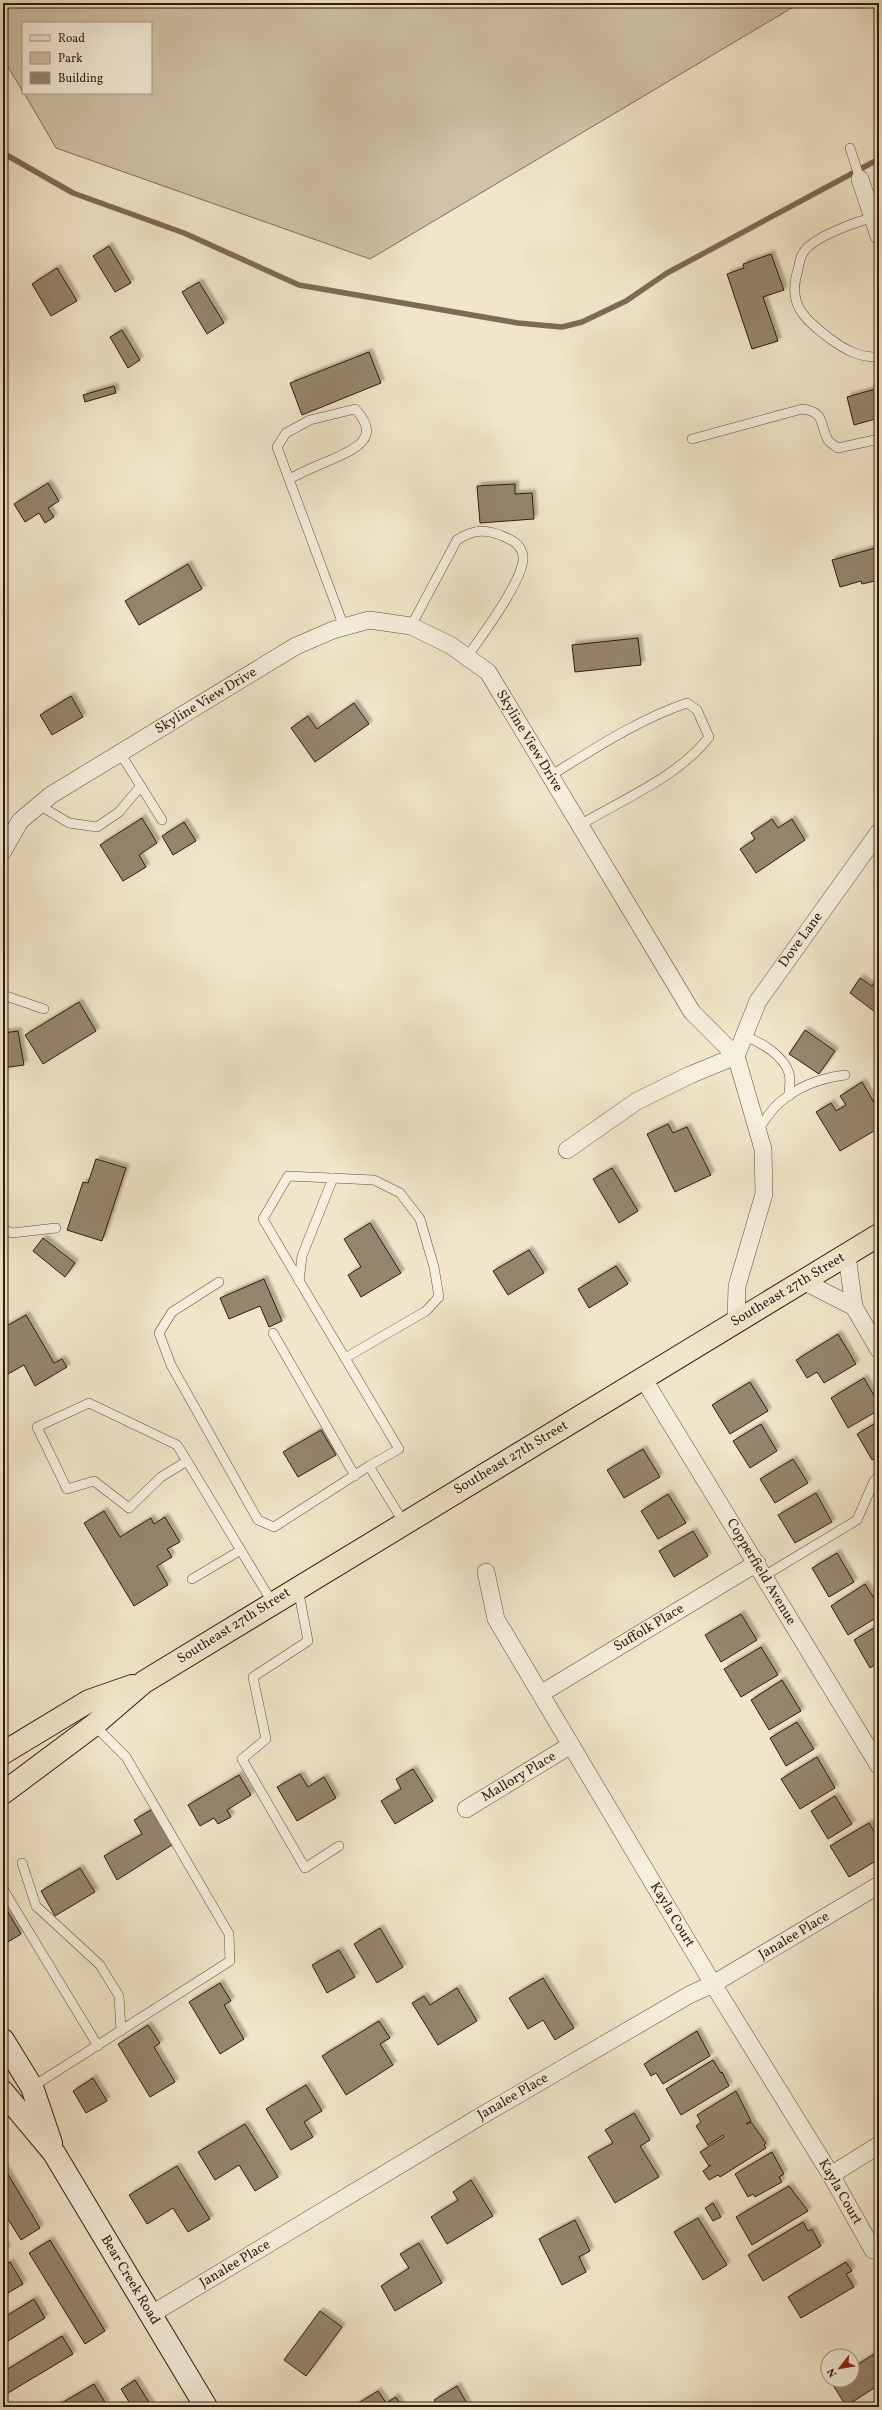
<svg xmlns="http://www.w3.org/2000/svg" width="882" height="2410" viewBox="0 0 882 2410" font-family="Vollkorn,serif">
<style>
.green{fill:#d0c3a9;stroke:#806f5a}
.lines{fill:none;stroke-linecap:round;stroke-linejoin:round}
.stream{stroke:#7d6b56;stroke-width:5.5}
.building{fill:#95856e;stroke:#311b0a;filter:url(#shadow)}
.lane-casing{stroke:#614e3a;stroke-width:10}
.street-casing{stroke:#614e3a;stroke-width:18}
.secondary-casing{stroke:#311b0a;stroke-width:24}
.primary-casing{stroke:#311b0a;stroke-width:24}
.lane{stroke:#f6efdd;stroke-width:9}
.street{stroke:#f6efdd;stroke-width:17}
.secondary{stroke:#f6efdd;stroke-width:22}
.primary{stroke:#f1e6ca;stroke-width:22}
.labels{text-anchor:middle;dominant-baseline:central;stroke-width:3;stroke-linejoin:round;paint-order:stroke}
.street-label{font-size:14px;fill:#311b0a;stroke:#f6efdd}
</style>
<defs>
<filter id="shadow"><feDropShadow dx="3.5" dy="-3.5" stdDeviation="1" flood-color="#0004"/></filter>
</defs>
<rect width="100%" height="100%" fill="#f1e6ca"/>
<filter id="stains"><feTurbulence type="fractalNoise" baseFrequency=".005" numOctaves="4"/><feColorMatrix values="0 0 0 0 .2 0 0 0 0 .09 0 0 0 0 .02 0 0 0 .5 -.17"/></filter>
<radialGradient id="worn" r=".72"><stop offset=".6" stop-color="#630" stop-opacity="0"/><stop offset="1" stop-color="#630" stop-opacity=".3"/></radialGradient>
<path class="green" d="M3,3H800L370,259L56,148L24,93H151V23H23V92L3,58Z"/>
<g class="lines">
<path class="stream" d="M3,153L73,193L184,233L299,285L518,323L562,327L582,322L626,301L667,273L879,159"/>
</g>
<g class="building">
<path d="M109,246L131,283L115,292L93,256Z"/>
<path d="M771,254L784,290L763,297L778,341L752,349L727,274L744,268L743,264Z"/>
<path d="M57,268L77,301L51,316L32,284Z"/>
<path d="M199,282L224,323L207,334L182,292Z"/>
<path d="M122,330L140,360L128,368L110,337Z"/>
<path d="M369,352L381,383L302,415L290,383Z"/>
<path d="M114,386L116,393L85,402L83,395Z"/>
<path d="M879,388V418L854,425L847,397Z"/>
<path d="M48,483L59,501L48,508L54,517L45,523L39,513L25,522L14,504Z"/>
<path d="M515,484V494L532,493L534,519L480,523L477,486Z"/>
<path d="M879,547V580L862,584L861,581L840,587L832,560Z"/>
<path d="M188,564L202,589L139,625L125,601Z"/>
<path d="M638,638L641,665L575,672L572,645Z"/>
<path d="M71,696L83,717L52,735L40,715Z"/>
<path d="M354,703L369,724L315,762L291,728L308,716L317,729Z"/>
<path d="M142,818L157,843L139,855L146,867L123,881L100,845Z"/>
<path d="M772,819L778,828L792,819L805,840L756,873L740,849L755,839L751,833Z"/>
<path d="M184,822L196,841L173,855L162,836Z"/>
<path d="M879,976V1015L850,993L860,978L872,986Z"/>
<path d="M79,1002L96,1031L43,1064L25,1035Z"/>
<path d="M805,1030L835,1051L819,1074L789,1054Z"/>
<path d="M18,1031L24,1065L3,1068V1033Z"/>
<path d="M862,1082L879,1111V1128L840,1151L816,1112L831,1103L836,1111L846,1105L840,1096Z"/>
<path d="M668,1124L673,1133L687,1127L711,1175L675,1192L647,1134Z"/>
<path d="M96,1159L126,1168L102,1241L67,1230L83,1182L88,1183Z"/>
<path d="M612,1168L638,1211L619,1223L593,1179Z"/>
<path d="M370,1223L401,1273L361,1297L348,1275L361,1267L344,1239Z"/>
<path d="M43,1238L75,1263L65,1277L33,1251Z"/>
<path d="M529,1250L544,1273L508,1295L493,1271Z"/>
<path d="M616,1266L628,1284L589,1308L578,1289Z"/>
<path d="M264,1279L282,1321L269,1327L260,1306L229,1319L220,1298Z"/>
<path d="M26,1315L54,1363L62,1359L67,1367L35,1386L24,1365L8,1374L3,1366V1328Z"/>
<path d="M838,1334L856,1364L824,1383L817,1372L807,1378L796,1360Z"/>
<path d="M864,1378L879,1404V1410L848,1428L831,1398Z"/>
<path d="M750,1382L768,1411L730,1434L712,1405Z"/>
<path d="M879,1421V1456L872,1460L857,1434Z"/>
<path d="M761,1424L777,1451L750,1468L733,1441Z"/>
<path d="M321,1430L336,1455L298,1477L283,1452Z"/>
<path d="M643,1449L660,1477L624,1498L607,1470Z"/>
<path d="M793,1459L808,1483L775,1503L760,1479Z"/>
<path d="M816,1493L832,1522L795,1543L778,1515Z"/>
<path d="M668,1494L686,1523L658,1539L641,1511Z"/>
<path d="M104,1511L120,1537L151,1518L154,1524L165,1517L180,1542L167,1549L172,1557L157,1566L168,1585L134,1606L84,1523Z"/>
<path d="M693,1531L708,1556L674,1577L659,1551Z"/>
<path d="M837,1553L854,1582L829,1597L812,1568Z"/>
<path d="M865,1584L879,1606V1616L848,1635L831,1606Z"/>
<path d="M741,1614L757,1640L721,1662L705,1635Z"/>
<path d="M879,1625V1662L870,1668L854,1640Z"/>
<path d="M761,1647L778,1675L741,1697L724,1669Z"/>
<path d="M879,1673V1683L875,1676Z"/>
<path d="M782,1680L801,1711L769,1730L751,1700Z"/>
<path d="M797,1722L814,1749L786,1766L770,1738Z"/>
<path d="M817,1757L835,1788L800,1809L781,1779Z"/>
<path d="M413,1769L433,1801L395,1824L381,1801L401,1789L396,1779Z"/>
<path d="M300,1774L308,1787L324,1777L336,1798L297,1821L277,1787Z"/>
<path d="M239,1775L251,1795L227,1810L231,1817L218,1824L214,1818L200,1826L188,1805Z"/>
<path d="M835,1796L852,1824L828,1839L811,1811Z"/>
<path d="M154,1808L175,1843L117,1880L104,1856L142,1834L134,1820Z"/>
<path d="M869,1823L879,1840V1859L849,1877L830,1846Z"/>
<path d="M80,1868L95,1892L55,1916L41,1891Z"/>
<path d="M5,1907L21,1934L3,1945V1908Z"/>
<path d="M380,1928L403,1967L377,1983L354,1944Z"/>
<path d="M339,1950L355,1977L327,1993L312,1965Z"/>
<path d="M543,1978L574,2028L555,2040L543,2020L528,2029L509,1998Z"/>
<path d="M220,1983L231,2001L224,2005L244,2039L220,2054L189,2002Z"/>
<path d="M457,1988L477,2021L438,2045L412,2003L424,1996L430,2005Z"/>
<path d="M379,2021L390,2038L380,2044L393,2065L346,2095L322,2056Z"/>
<path d="M148,2025L160,2043L154,2047L175,2082L150,2097L118,2044Z"/>
<path d="M697,2031L710,2056L663,2084L656,2073L651,2076L644,2064Z"/>
<path d="M713,2060L721,2073L722,2072L729,2086L681,2115L666,2089Z"/>
<path d="M93,2078L107,2101L86,2113L73,2091Z"/>
<path d="M306,2085L322,2111L304,2122L313,2137L291,2150L266,2109Z"/>
<path d="M736,2091L751,2121L746,2124L751,2122L766,2143L764,2145L766,2148L720,2177L718,2175L709,2180L703,2171L711,2165L709,2166L700,2152L724,2137L723,2135L708,2145L696,2126L701,2122L697,2115Z"/>
<path d="M634,2113L650,2140L640,2146L659,2177L615,2203L588,2157L613,2143L605,2130Z"/>
<path d="M245,2124L278,2177L255,2191L239,2165L215,2180L198,2152Z"/>
<path d="M772,2152L784,2174L779,2177L782,2182L755,2197L753,2194L748,2197L735,2174Z"/>
<path d="M3,2166L40,2228L21,2240L3,2211Z"/>
<path d="M177,2166L210,2219L188,2232L173,2208L147,2224L129,2195Z"/>
<path d="M471,2180L493,2216L447,2244L431,2217L458,2200L453,2192Z"/>
<path d="M789,2186L808,2211L752,2245L736,2217Z"/>
<path d="M713,2203L721,2217L713,2221L705,2208Z"/>
<path d="M698,2218L727,2265L703,2280L674,2232Z"/>
<path d="M575,2220L590,2251L579,2257L586,2272L562,2285L539,2239Z"/>
<path d="M803,2222L808,2231L812,2229L821,2246L763,2281L748,2255Z"/>
<path d="M50,2240L105,2331L85,2344L29,2253Z"/>
<path d="M3,2243L7,2249L3,2252Z"/>
<path d="M419,2243L442,2283L395,2311L381,2286L409,2268L400,2254Z"/>
<path d="M10,2262L23,2284L3,2296V2266Z"/>
<path d="M846,2262L852,2271L846,2274L854,2287L801,2318L788,2297Z"/>
<path d="M34,2299L45,2318L3,2344V2318Z"/>
<path d="M320,2311L342,2327L306,2376L284,2360Z"/>
<path d="M62,2336L73,2354L3,2396V2372Z"/>
<path d="M879,2351V2385L846,2406L830,2380H852V2368Z"/>
<path d="M828,2368V2376L824,2370Z"/>
<path d="M135,2380L152,2407H132L121,2389Z"/>
<path d="M94,2384L106,2404L102,2407H55Z"/>
<path d="M457,2386L469,2407H438L434,2400Z"/>
<path d="M378,2391L386,2403L396,2397L402,2407H352Z"/>
</g>
<g class="lines">
<g class="lane-casing">
<g id="lane">
<path d="M850,148L860,179"/>
<path d="M873,218C857,221 811,238 803,253C800,257 799,265 798,270C787,304 804,319 829,338C844,349 859,358 879,357"/>
<path d="M692,439L802,409C826,412 819,424 828,440C830,443 835,446 838,448L879,439"/>
<path d="M289,479C301,473 313,467 326,462C350,451 385,440 355,409L310,420L286,433L277,447L344,627"/>
<path d="M411,626L457,540C471,531 483,528 500,535C510,539 521,543 523,556C526,577 480,638 467,657"/>
<path d="M120,753L162,820"/>
<path d="M550,776C594,749 637,720 687,703L697,710L709,737C678,777 623,799 580,825"/>
<path d="M39,805L69,823L97,827L119,812L140,787"/>
<path d="M3,995L44,1009"/>
<path d="M744,1036C761,1042 783,1055 789,1073C791,1080 789,1089 789,1096"/>
<path d="M758,1130C764,1121 771,1110 779,1103C797,1087 821,1078 845,1075"/>
<path d="M3,1229L12,1233L56,1228"/>
<path d="M299,1281L302,1256L333,1178"/>
<path d="M219,1282L172,1312L159,1333L171,1365L258,1520L274,1527L369,1466L404,1523"/>
<path d="M273,1333L355,1476"/>
<path d="M345,1358L426,1311L439,1297L434,1267L420,1219L400,1193L374,1180L288,1176L263,1219C308,1296 353,1372 399,1449L369,1466"/>
<path d="M187,1461L161,1477L129,1508L94,1481L67,1489L37,1427L89,1403L177,1445L187,1461L272,1602"/>
<path d="M764,1576L857,1520L874,1481L879,1476"/>
<path d="M192,1579L241,1550"/>
<path d="M298,1588L308,1641L253,1677L266,1739L242,1759L305,1868L339,1846"/>
<path d="M22,1863L36,1906L100,1965L119,1996L121,2031"/>
<path d="M3,1889L98,2046"/>
<path d="M32,2087L230,1961L229,1934L126,1757L94,1725"/>
</g>
</g>
<g class="street-casing">
<g id="street">
<path d="M860,179L879,236"/>
<path d="M3,851L20,821L51,795L296,646L333,630L369,620L411,626L450,645L488,672L692,1012L736,1056L763,1149L764,1194L737,1286L736,1322"/>
<path d="M567,1150L637,1101L690,1075L736,1056L758,1001L879,832"/>
<path d="M847,1255L854,1307L879,1350"/>
<path d="M803,1281L854,1307"/>
<path d="M643,1378L879,1766"/>
<path d="M486,1572L496,1619L713,1984L831,2175L873,2250"/>
<path d="M542,1693L757,1563"/>
<path d="M466,1809L571,1745"/>
<path d="M831,2175L879,2145"/>
<path d="M150,2315L476,2119L689,1995L713,1984L879,1885"/>
</g>
</g>
<g class="secondary-casing">
<g id="secondary">
<path d="M3,2040L32,2087L51,2143"/>
<path d="M3,2092L54,2153L206,2407"/>
</g>
</g>
<g class="primary-casing">
<g id="primary">
<path d="M3,1753L89,1701L132,1686"/>
<path d="M3,1793L94,1725L144,1682L879,1235"/>
</g>
</g>
<use href="#lane" class="lane"/>
<use href="#street" class="street"/>
<use href="#secondary" class="secondary"/>
<use href="#primary" class="primary"/>
</g>
<g class="labels">
<g class="street-label">
<text transform="translate(206 701) rotate(-31)">Skyline View Drive</text>
<text transform="translate(529 741) rotate(59)">Skyline View Drive</text>
<text transform="translate(801 940) rotate(-54)">Dove Lane</text>
<text transform="translate(788 1290) rotate(-31)">Southeast 27th Street</text>
<text transform="translate(511 1458) rotate(-31)">Southeast 27th Street</text>
<text transform="translate(761 1572) rotate(59)">Copperfield Avenue</text>
<text transform="translate(234 1626) rotate(-32)">Southeast 27th Street</text>
<text transform="translate(649 1628) rotate(-31)">Suffolk Place</text>
<text transform="translate(519 1777) rotate(-31)">Mallory Place</text>
<text transform="translate(672 1915) rotate(59)">Kayla Court</text>
<text transform="translate(794 1936) rotate(-31)">Janalee Place</text>
<text transform="translate(513 2097) rotate(-30)">Janalee Place</text>
<text transform="translate(840 2192) rotate(60)">Kayla Court</text>
<text transform="translate(235 2264) rotate(-31)">Janalee Place</text>
<text transform="translate(130 2280) rotate(59)">Bear Creek Road</text>
</g>
</g>
<rect width="882" height="2410" fill="none" stroke="#f1e6ca" stroke-width="16"/>
<rect x="4" y="4" width="874" height="2402" fill="none" stroke="#311b0a" stroke-width="2"/>
<rect x="8" y="8" width="866" height="2394" fill="none" stroke="#311b0a"/>
<rect x="22" y="22" width="130" height="72" fill="#f6efdd" stroke="#a79a89"/>
<rect x="30" y="35" width="20" height="6" fill="#f1e6ca" stroke="#a79a89"/>
<text x="58" y="42" font-size="12" fill="#311b0a">Road</text>
<rect x="30" y="52" width="20" height="12" fill="#d0c3a9" stroke="#a79a89"/>
<text x="58" y="62" font-size="12" fill="#311b0a">Park</text>
<rect x="30" y="72" width="20" height="12" fill="#95856e" stroke="#a79a89"/>
<text x="58" y="82" font-size="12" fill="#311b0a">Building</text>
<g transform="translate(840 2368) rotate(239)"><circle r="19" fill="#f6efdd" stroke="#a79a89"/>
<path d="M0-3L7 15L0 10L-7 15Z" fill="#8f2418"/>
<text y="-6" font-size="11" font-weight="bold" text-anchor="middle" fill="#311b0a">N</text>
</g>
<rect width="100%" height="100%" filter="url(#stains)"/>
<rect width="100%" height="100%" fill="url(#worn)"/>
</svg>
